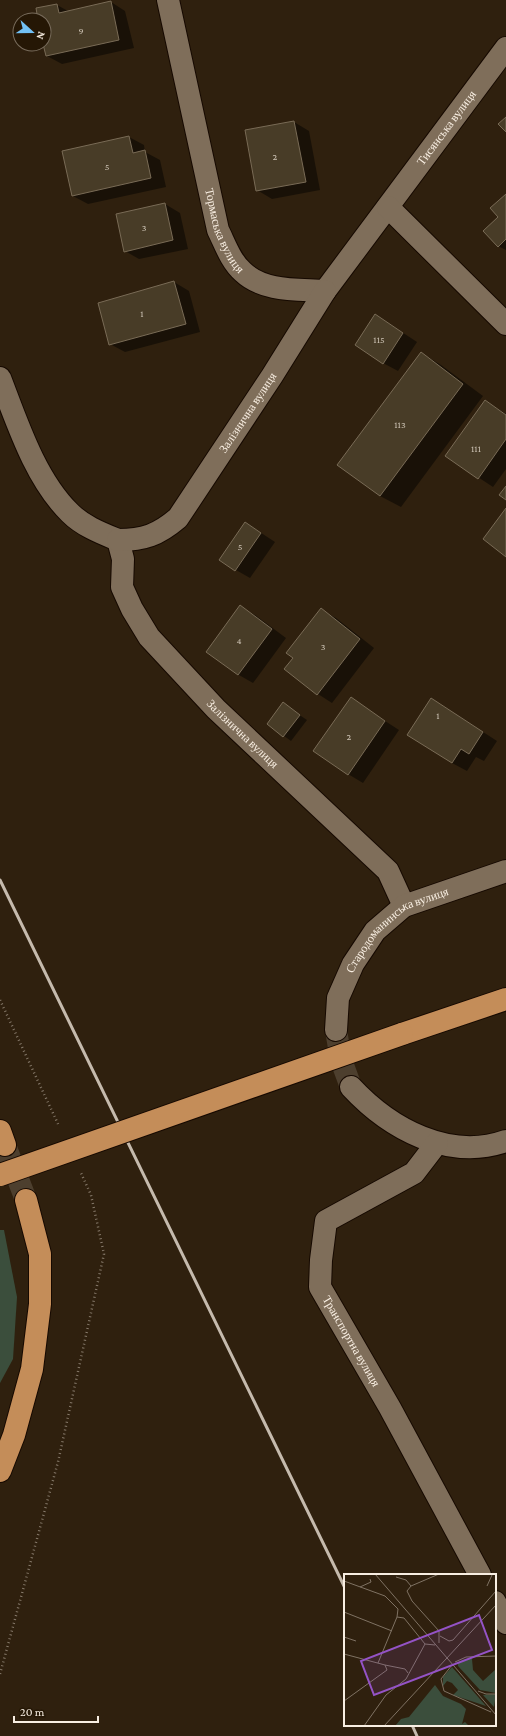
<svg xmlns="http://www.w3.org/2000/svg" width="506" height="1736" viewBox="0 0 506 1736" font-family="'Crimson Pro',serif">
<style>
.green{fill:#3b4e3c}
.shadow{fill:#0007}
.building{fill:#483c27;stroke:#796b56}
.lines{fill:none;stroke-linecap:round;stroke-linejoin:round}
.street-tunnel{stroke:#4d3f2e;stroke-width:22;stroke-dasharray:22 11;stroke-linecap:butt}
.highway-tunnel{stroke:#4d3f2e;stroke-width:22;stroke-dasharray:22 11;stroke-linecap:butt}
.street-casing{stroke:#160900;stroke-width:24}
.highway-casing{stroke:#160900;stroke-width:24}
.path{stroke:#857869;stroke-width:2.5;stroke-dasharray:1 3;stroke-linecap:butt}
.street{stroke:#7f6e5a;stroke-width:22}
.highway{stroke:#c48d59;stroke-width:22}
.rail{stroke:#c5baad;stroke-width:3}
.highway-bridge-casing{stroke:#160900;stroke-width:24;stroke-linecap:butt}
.highway-bridge{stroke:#c48d59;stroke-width:22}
.labels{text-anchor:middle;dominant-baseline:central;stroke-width:3.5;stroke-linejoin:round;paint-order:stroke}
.number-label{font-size:10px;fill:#ccc2b3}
.street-label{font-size:12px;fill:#f8eee2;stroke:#251705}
.inset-road{fill:none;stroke:#7f7263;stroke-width:1}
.view{fill:#9453c6;fill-opacity:0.15;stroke:#9453c6;stroke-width:2}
.inset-edge{fill:none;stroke:#f8eee2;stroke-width:2}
</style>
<rect width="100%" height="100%" fill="#2f200e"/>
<path class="green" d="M0,1230H4L17,1297L13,1359L0,1383Z"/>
<g class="shadow">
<path d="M111,2L125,11L134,48L62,64L47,56L44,20H39L57,5L68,11Z"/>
<path d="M294,122L309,131L320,190L272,199L257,190L246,131Z"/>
<path d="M129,137L144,145L145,152L160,160L166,187L88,204L73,196Z"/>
<path d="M506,195V250L498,246L499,217Z"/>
<path d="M165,204L180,213L188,249L139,259L125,251Z"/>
<path d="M174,282L189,291L200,332L125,352L110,344Z"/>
<path d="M376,315L417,342L398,371L383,363Z"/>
<path d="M421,353L441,365L483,396L401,507L380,496Z"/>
<path d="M485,401L506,414V469L493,487L446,456Z"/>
<path d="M246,523L275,542L250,578L236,570Z"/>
<path d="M240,607L255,615L286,638L253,683L239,675L207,652Z"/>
<path d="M321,610L336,618L374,648L332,703L318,694L294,658Z"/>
<path d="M351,699L399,730L363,783L348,774Z"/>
<path d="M283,704L307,720L291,741L268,724Z"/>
<path d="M446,708L497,741L484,761L476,757L467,771L452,763Z"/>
</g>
<g class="building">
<path d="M111,1L119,40L46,56L43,44L44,20H38L36,8L57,4L59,13Z"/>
<path d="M506,117V132L498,124Z"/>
<path d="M294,121L306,182L256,191L245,130Z"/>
<path d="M129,136L133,153L145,150L151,178L72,196L62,151Z"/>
<path d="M506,194V239L498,247L483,231L498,217L490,208Z"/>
<path d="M165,203L173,240L124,252L116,214Z"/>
<path d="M174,281L186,324L109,345L98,303Z"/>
<path d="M375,314L403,333L383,364L355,345Z"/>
<path d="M421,352L463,384L380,496L337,465Z"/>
<path d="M485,400L506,415V439L478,479L445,456Z"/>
<path d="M506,486V500L499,495Z"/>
<path d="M506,508V557L483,539Z"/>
<path d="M245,522L261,533L235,571L219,560Z"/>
<path d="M240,605L272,629L238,675L206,652Z"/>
<path d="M321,608L360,639L317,695L284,669L293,658L286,653Z"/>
<path d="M351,697L385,721L348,775L313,751Z"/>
<path d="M431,698L483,732L469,754L461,749L452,763L407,735Z"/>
<path d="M283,702L300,715L283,737L267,724Z"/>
</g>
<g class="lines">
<path class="street-tunnel" d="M336,1030L341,1060L351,1087"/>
<path class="highway-tunnel" d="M5,1145L26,1200"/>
<g class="street-casing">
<g id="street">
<path id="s1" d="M168,0L218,230C225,244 231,262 243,272C264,292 298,289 325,291L506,48"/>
<path d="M388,207L506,324"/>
<path id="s2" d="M0,378C17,422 35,479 70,513C83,526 101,533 118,540L123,559L122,587L132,609L149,637L216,709L388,871L404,906"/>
<path id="s3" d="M118,540C144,540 158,535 178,518L272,376L325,291"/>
<path id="s4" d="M336,1030L338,998L353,964L375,931L404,906L506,871"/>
<path d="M351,1087C390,1129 449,1161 506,1141"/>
<path id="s5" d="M437,1143L414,1173L326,1221L321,1260L320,1287L390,1408L480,1575"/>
<path d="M495,1602L506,1623"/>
</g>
</g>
<g class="highway-casing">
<g id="highway">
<path d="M402,1034L506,999"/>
<path d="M0,1131L5,1145"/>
<path d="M0,1471L14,1435L32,1369L40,1304V1254L26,1200"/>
</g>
</g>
<g class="path">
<path d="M0,1000L59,1126"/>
<path d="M0,1674L58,1462L104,1254L91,1195L81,1173"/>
</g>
<use href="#street" class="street"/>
<use href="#highway" class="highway"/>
<g class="rail">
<path d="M0,880L345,1588"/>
<path d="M412,1725L417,1736"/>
</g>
<g class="highway-bridge-casing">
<path id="highway-bridge" d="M0,1175L402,1034"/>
</g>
<use href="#highway-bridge" class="highway-bridge"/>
</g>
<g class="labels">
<g class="number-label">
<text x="81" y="30">9</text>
<text x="275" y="156">2</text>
<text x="107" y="166">5</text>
<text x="144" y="227">3</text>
<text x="142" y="313">1</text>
<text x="379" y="339">115</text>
<text x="400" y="424">113</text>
<text x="476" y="448">111</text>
<text x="240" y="546">5</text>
<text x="239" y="640">4</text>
<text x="323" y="646">3</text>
<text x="438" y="715">1</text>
<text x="349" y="736">2</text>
</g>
<g class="street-label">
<text stroke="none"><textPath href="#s1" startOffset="574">Тисянська вулиця</textPath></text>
<text stroke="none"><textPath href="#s1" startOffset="238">Тормаська вулиця</textPath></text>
<text stroke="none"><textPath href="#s3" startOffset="192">Залізнична вулиця</textPath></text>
<text stroke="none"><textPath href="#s2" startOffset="448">Залізнична вулиця</textPath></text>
<text stroke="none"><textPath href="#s4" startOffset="127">Стародоманинська вулиця</textPath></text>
<text stroke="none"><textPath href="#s5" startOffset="267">Транспортна вулиця</textPath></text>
</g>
</g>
<g transform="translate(344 1574)">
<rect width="152" height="152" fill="#2f200e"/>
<path d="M122,85H128L129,96L139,107L152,95V119L136,116L114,92V89ZM108,93L142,132L109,121L114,116L108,109L103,107L99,112V103ZM91,111L99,122L117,130L122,135L118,150L121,148L125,152H51L57,145L65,143ZM152,120L150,133L139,121Z" fill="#3b4e3c"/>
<path class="inset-road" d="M31,0L152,141M52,3L62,6L67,12M0,7L41,22L54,35L53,43M143,12L148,1M16,13L27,8L26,5M0,38L48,57M96,62L105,67L109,66L152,17M0,63L12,67M95,69V57L68,27L63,17L67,12L95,0M0,80L41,91L43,96L0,127M111,88L122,83L152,82M34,89L53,43L60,44L81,70L91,71M41,91L61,95L64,99M108,91L97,105L100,117L147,138M134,117L142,120H152M20,152L42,121L62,105L81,70M40,152L152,31"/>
<path class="view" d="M135,41L148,76L30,121L17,87Z"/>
<rect width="152" height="152" class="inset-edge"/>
</g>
<g transform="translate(32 32) rotate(111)"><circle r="19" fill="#251705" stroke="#796d5d"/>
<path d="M0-3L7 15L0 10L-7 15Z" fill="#72c1f5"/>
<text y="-6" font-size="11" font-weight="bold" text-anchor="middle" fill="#f8eee2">N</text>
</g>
<path d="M14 1716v6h84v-6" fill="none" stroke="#f8eee2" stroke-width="2"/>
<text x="20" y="1716" font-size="12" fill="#f8eee2" stroke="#251705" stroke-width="3" paint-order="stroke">20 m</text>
</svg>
